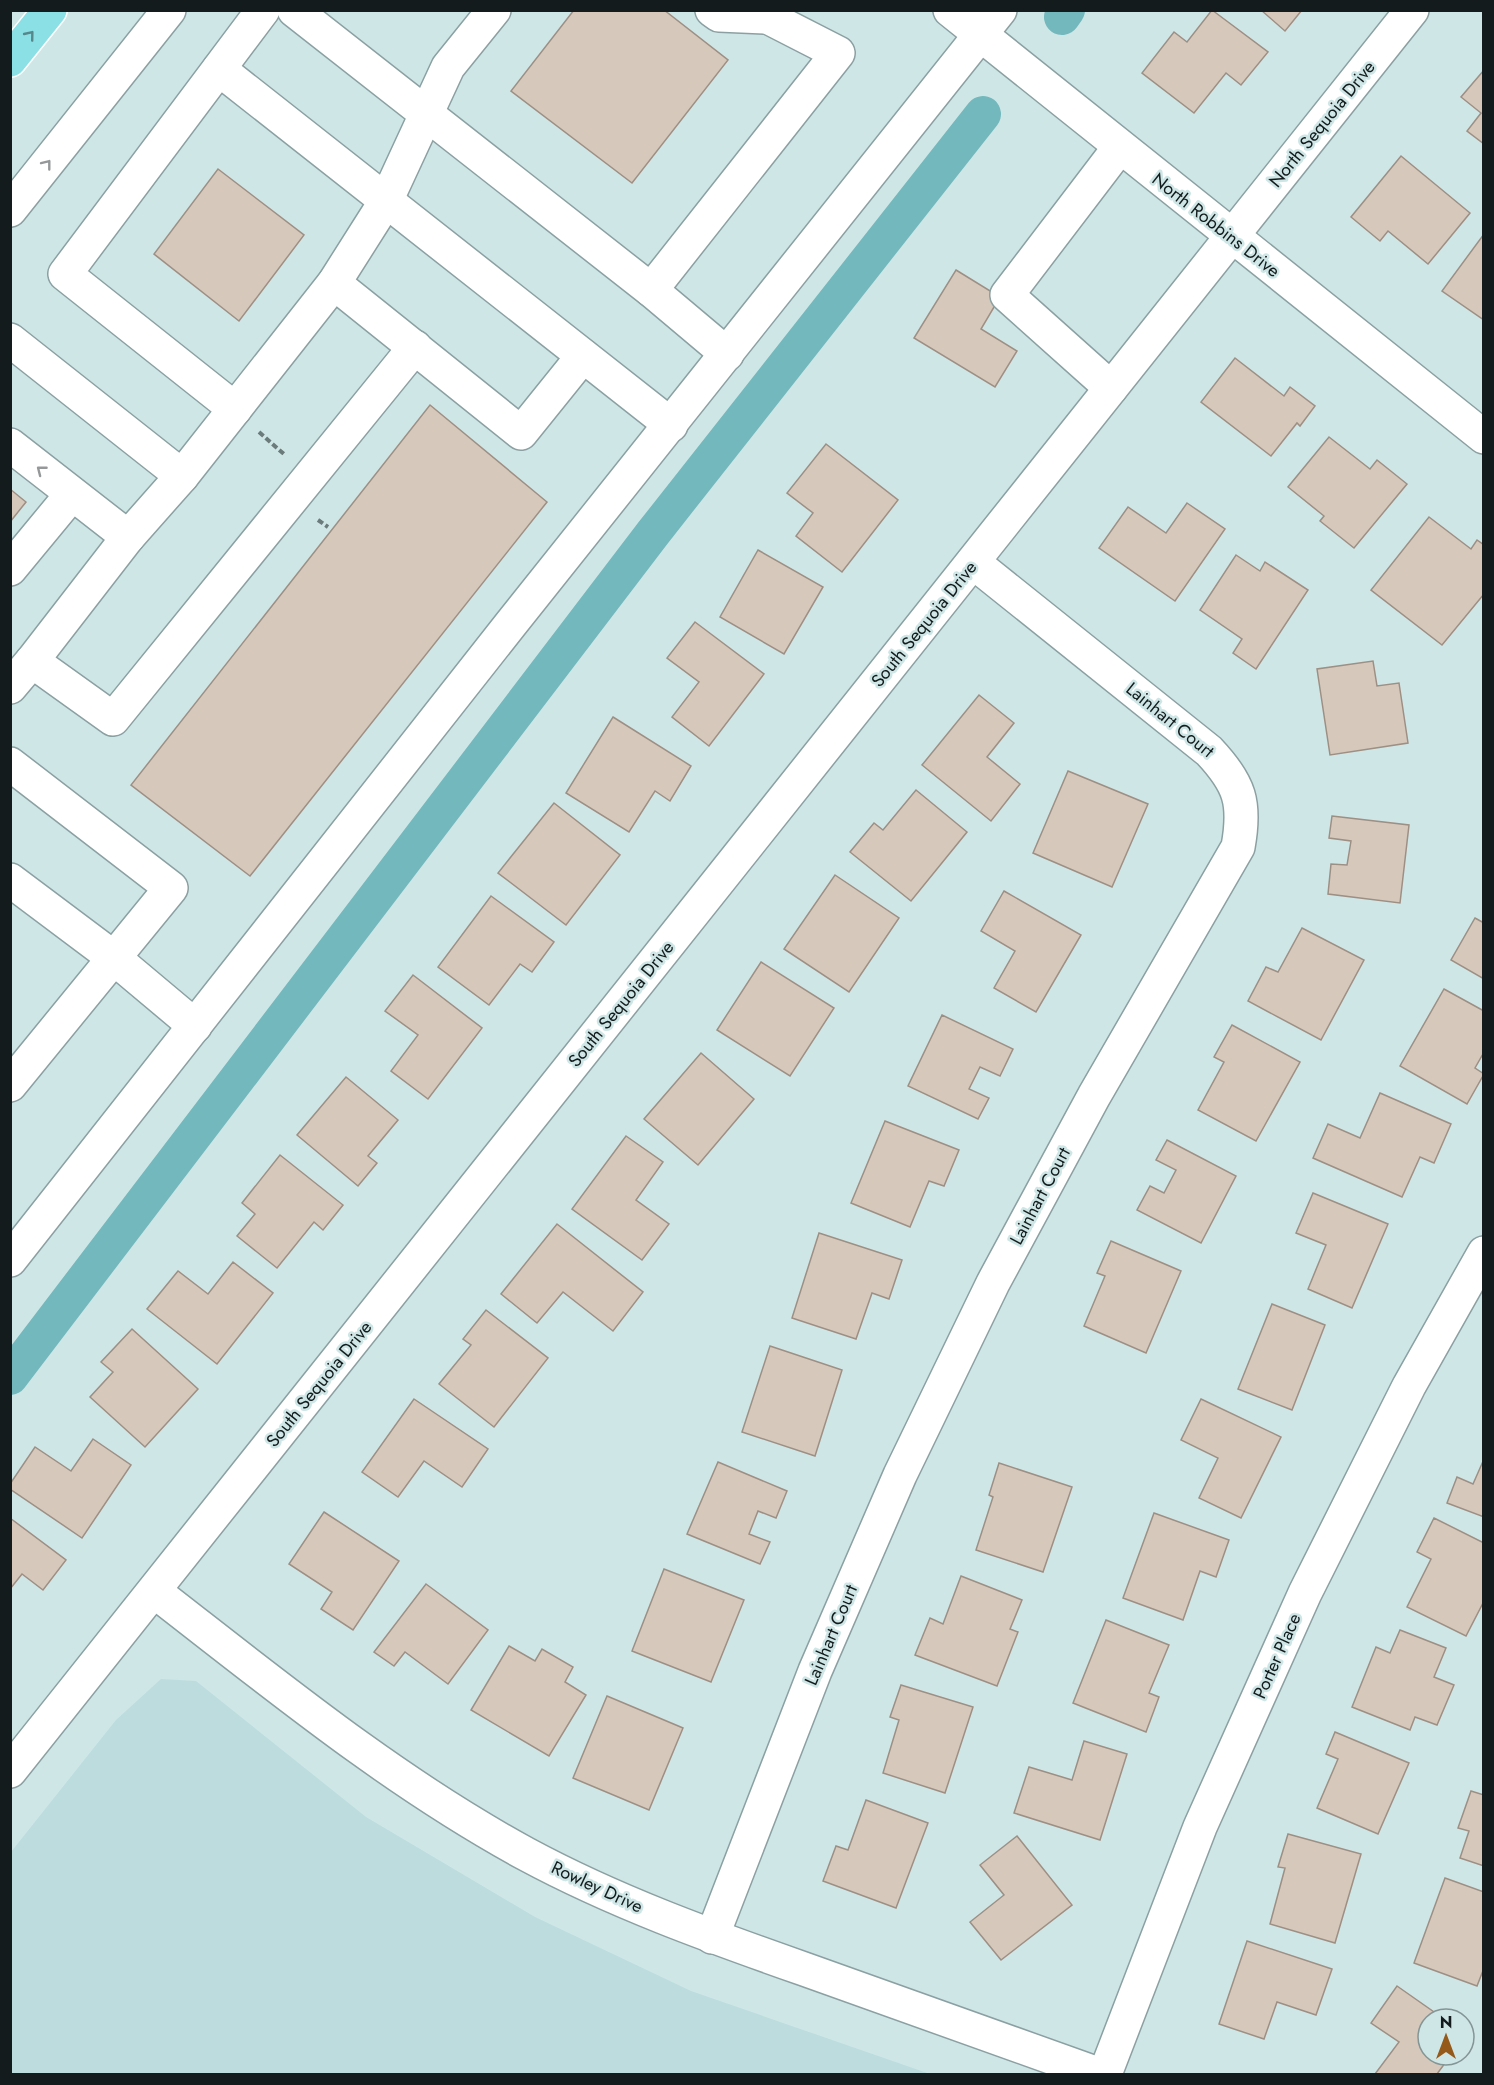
<svg xmlns="http://www.w3.org/2000/svg" width="1494" height="2085" viewBox="0 0 1494 2085" font-family="Jost,sans-serif">
<style>
.built{fill:#bcdcde}
.lines{fill:none;stroke-linecap:round;stroke-linejoin:round}
.canal{stroke:#72b8bc;stroke-width:36}
.building{fill:#d7c8bc;stroke:#9e8f84;stroke-width:1.5}
.minor-casing{stroke:#8ba0a2;stroke-width:36}
.major-casing{stroke:#fff;stroke-width:36}
.path{stroke:#6b7a7b;stroke-width:4;stroke-dasharray:6 3;stroke-linecap:butt}
.minor{stroke:#fff;stroke-width:33}
.major{stroke:#8be0e5;stroke-width:33}
.oneway{stroke:#55878b}
.oneway2{stroke:#959899}
.labels{text-anchor:middle;dominant-baseline:central;stroke-width:5;stroke-linejoin:round;paint-order:stroke}
.street-label{font-size:18px;fill:#131b1c;stroke:#cfe6e7}
</style>
<rect width="100%" height="100%" fill="#cfe6e7"/>
<path class="built" d="M161,1679L196,1681L366,1817L535,1917L691,1991L930,2074H11V1852L116,1720Z"/>
<g class="lines">
<g class="canal">
<path d="M1062,17L1067,10"/>
<path d="M10,1377L653,533L983,114"/>
</g>
</g>
<g class="building">
<path d="M574,10H664L728,60L632,183L511,91Z"/>
<path d="M1212,10L1268,52L1241,85L1226,73L1194,113L1142,73L1174,32L1187,42Z"/>
<path d="M1261,10H1302L1285,31Z"/>
<path d="M1484,70V144L1467,131L1481,113L1461,97Z"/>
<path d="M1401,156L1470,213L1428,264L1388,231L1380,241L1351,217Z"/>
<path d="M218,169L304,235L239,321L154,254Z"/>
<path d="M1484,234V320L1442,291Z"/>
<path d="M956,270L1000,297L981,329L1017,351L995,387L914,338Z"/>
<path d="M1235,358L1284,396L1290,387L1315,406L1300,426L1297,423L1271,456L1201,402Z"/>
<path d="M430,405L547,502L250,876L131,785Z"/>
<path d="M1329,437L1370,469L1377,460L1407,484L1354,548L1320,521L1324,516L1288,487Z"/>
<path d="M826,444L898,500L842,572L796,536L813,513L787,493Z"/>
<path d="M10,489L26,502L10,522Z"/>
<path d="M1187,503L1225,529L1175,601L1099,548L1128,507L1166,533Z"/>
<path d="M1429,517L1471,549L1477,540L1484,545V594L1442,645L1371,590Z"/>
<path d="M758,550L823,587L784,654L720,617Z"/>
<path d="M1236,555L1260,571L1265,562L1308,590L1256,669L1233,653L1242,639L1200,610Z"/>
<path d="M695,622L764,674L709,746L672,717L699,682L667,658Z"/>
<path d="M1373,661L1377,686L1399,683L1408,743L1330,755L1317,669Z"/>
<path d="M979,695L1014,723L987,757L1020,784L991,821L922,765Z"/>
<path d="M613,717L691,766L670,801L655,791L629,832L566,793Z"/>
<path d="M1068,771L1148,804L1112,887L1033,853Z"/>
<path d="M916,790L967,832L911,901L850,852L874,823L883,830Z"/>
<path d="M554,803L620,855L566,925L498,873Z"/>
<path d="M1332,816L1409,825L1400,903L1328,894L1331,864L1347,865L1351,841L1329,838Z"/>
<path d="M835,875L899,918L849,992L784,949Z"/>
<path d="M1004,891L1081,935L1036,1012L994,988L1015,951L981,931Z"/>
<path d="M491,896L554,942L532,972L520,964L489,1005L438,967Z"/>
<path d="M1475,918L1484,923V979L1451,960Z"/>
<path d="M1302,928L1364,960L1321,1040L1248,1001L1266,967L1278,972Z"/>
<path d="M761,962L834,1008L790,1076L717,1030Z"/>
<path d="M413,975L482,1028L428,1099L391,1071L418,1035L385,1011Z"/>
<path d="M1444,989L1484,1011V1052L1475,1068L1484,1074L1467,1104L1400,1066Z"/>
<path d="M942,1015L1013,1049L1000,1076L980,1067L969,1089L989,1098L978,1119L908,1086Z"/>
<path d="M1232,1025L1300,1062L1256,1141L1198,1110L1224,1062L1214,1057Z"/>
<path d="M701,1053L754,1099L698,1165L644,1119Z"/>
<path d="M346,1077L398,1120L368,1156L377,1163L358,1186L297,1135Z"/>
<path d="M1380,1093L1451,1124L1434,1163L1420,1157L1402,1197L1313,1158L1328,1124L1360,1138Z"/>
<path d="M885,1121L959,1150L944,1186L929,1181L910,1227L851,1203Z"/>
<path d="M626,1136L663,1162L636,1200L669,1224L642,1260L572,1209Z"/>
<path d="M1167,1140L1236,1176L1201,1243L1137,1210L1150,1186L1164,1193L1176,1170L1156,1160Z"/>
<path d="M280,1155L343,1205L323,1230L314,1222L277,1268L237,1236L255,1214L242,1203Z"/>
<path d="M1313,1193L1388,1224L1352,1308L1308,1289L1326,1245L1296,1233Z"/>
<path d="M557,1224L643,1292L613,1331L563,1292L537,1323L501,1294Z"/>
<path d="M819,1233L902,1260L889,1299L872,1293L856,1339L792,1318Z"/>
<path d="M1111,1241L1181,1271L1146,1353L1084,1326L1105,1276L1097,1273Z"/>
<path d="M233,1262L273,1293L217,1364L147,1309L178,1271L208,1294Z"/>
<path d="M1272,1304L1325,1325L1292,1410L1238,1389Z"/>
<path d="M486,1310L548,1358L494,1427L439,1384L471,1345L463,1339Z"/>
<path d="M132,1329L198,1389L145,1447L90,1397L113,1372L101,1362Z"/>
<path d="M770,1346L842,1370L815,1456L742,1432Z"/>
<path d="M414,1399L488,1449L462,1487L424,1461L398,1497L362,1472Z"/>
<path d="M1201,1399L1281,1437L1241,1518L1199,1498L1218,1458L1181,1440Z"/>
<path d="M93,1439L131,1465L82,1538L10,1489V1484L35,1447L71,1471Z"/>
<path d="M1484,1459V1517L1447,1503L1457,1477L1473,1484Z"/>
<path d="M718,1462L787,1491L776,1518L758,1511L749,1534L770,1542L760,1564L687,1534Z"/>
<path d="M999,1463L1072,1487L1043,1572L976,1550L993,1497L989,1495Z"/>
<path d="M324,1512L399,1561L353,1630L321,1609L332,1592L289,1564Z"/>
<path d="M1154,1513L1229,1540L1216,1577L1200,1571L1183,1620L1123,1598Z"/>
<path d="M10,1518L66,1560L43,1590L22,1574L10,1589Z"/>
<path d="M1434,1518L1484,1543V1601L1466,1636L1407,1607L1431,1559L1417,1552Z"/>
<path d="M664,1569L744,1600L711,1682L632,1651Z"/>
<path d="M961,1576L1022,1600L1010,1629L1018,1632L997,1686L915,1655L930,1618L943,1624Z"/>
<path d="M426,1584L488,1630L448,1684L405,1652L394,1666L374,1652Z"/>
<path d="M1106,1620L1169,1645L1149,1693L1159,1697L1146,1732L1073,1703Z"/>
<path d="M1400,1630L1446,1648L1434,1677L1454,1685L1437,1725L1415,1717L1410,1730L1352,1707L1376,1647L1390,1653Z"/>
<path d="M509,1646L535,1661L542,1649L573,1667L565,1682L586,1695L549,1756L471,1710Z"/>
<path d="M901,1685L973,1707L945,1793L883,1773L899,1720L890,1717Z"/>
<path d="M607,1696L683,1728L649,1810L573,1778Z"/>
<path d="M1335,1732L1409,1763L1378,1834L1317,1808L1338,1759L1326,1754Z"/>
<path d="M1084,1741L1127,1754L1100,1840L1014,1813L1029,1767L1072,1780Z"/>
<path d="M1471,1791L1484,1795V1866L1460,1858L1469,1831L1458,1828Z"/>
<path d="M866,1800L928,1823L896,1908L823,1881L836,1846L848,1850Z"/>
<path d="M1288,1834L1361,1854L1335,1943L1270,1924L1285,1868L1278,1867Z"/>
<path d="M1017,1836L1072,1905L1001,1960L970,1922L1004,1895L980,1865Z"/>
<path d="M1445,1878L1484,1892V1968L1477,1986L1414,1963Z"/>
<path d="M1247,1941L1332,1969L1316,2015L1277,2002L1264,2039L1219,2024Z"/>
<path d="M1397,1986L1444,2019H1428V2055H1451L1437,2074H1375L1399,2042L1371,2023Z"/>
</g>
<g class="lines">
<g class="minor-casing">
<g id="minor">
<path d="M294,10L651,290L838,53L754,10"/>
<path d="M712,10L719,15L767,17"/>
<path d="M950,10L1484,437"/>
<path d="M219,69L671,425"/>
<path d="M10,210L169,10"/>
<path d="M334,283L521,433L583,356"/>
<path d="M651,290L727,354"/>
<path d="M10,340L182,476"/>
<path d="M415,347L113,719L32,661L128,537L182,476L334,283L386,201L448,67L494,10"/>
<path d="M1111,388L1007,295L1119,148"/>
<path d="M235,409L65,274L263,10"/>
<path d="M10,445L128,537"/>
<path d="M10,569L72,494"/>
<path d="M10,687L32,661"/>
<path d="M10,764L171,888L10,1085"/>
<path d="M10,880L114,958L195,1026"/>
<path d="M10,1260L510,625L1000,10"/>
<path d="M154,1591C274,1684 392,1781 526,1854C615,1902 710,1936 804,1969C902,2004 1000,2039 1098,2074"/>
<path d="M10,1771L1412,10"/>
<path d="M712,1937L815,1671L900,1475L993,1283L1094,1096L1238,847C1246,803 1240,784 1209,751L973,562"/>
<path d="M1105,2074L1200,1827L1305,1593L1409,1386L1484,1253"/>
</g>
</g>
<g class="major-casing">
<path id="major" d="M10,60L50,10"/>
</g>
<g class="path">
<path d="M259,432L285,455"/>
<path d="M318,520L328,527"/>
</g>
<use href="#minor" class="minor"/>
<use href="#major" class="major"/>
</g>
<defs><path id="oneway-chevron" d="M-2-3.5L2.5 0L-2 3.5" fill="none" stroke-width="1.6" stroke-linecap="round" stroke-linejoin="round" transform="scale(1.5)"/></defs>
<use class="oneway" href="#oneway-chevron" transform="translate(30 35) rotate(-51)"/>
<g class="oneway2">
<use href="#oneway-chevron" transform="translate(47 164) rotate(-52)"/>
<use href="#oneway-chevron" transform="translate(41 470) rotate(-142)"/>
</g>
<g class="labels">
<g class="street-label">
<text transform="translate(1322 124) rotate(-51)">North Sequoia Drive</text>
<text transform="translate(1216 225) rotate(38)">North Robbins Drive</text>
<text transform="translate(924 624) rotate(-51)">South Sequoia Drive</text>
<text transform="translate(1170 720) rotate(39)">Lainhart Court</text>
<text transform="translate(621 1004) rotate(-51)">South Sequoia Drive</text>
<text transform="translate(1040 1196) rotate(-62)">Lainhart Court</text>
<text transform="translate(319 1384) rotate(-51)">South Sequoia Drive</text>
<text transform="translate(831 1635) rotate(-67)">Lainhart Court</text>
<text transform="translate(1277 1656) rotate(-66)">Porter Place</text>
<text transform="translate(597 1887) rotate(25)">Rowley Drive</text>
</g>
</g>
<rect width="1494" height="2085" fill="none" stroke="#131b1c" stroke-width="24"/>
<g transform="translate(1446 2037)"><circle r="28" fill="#cfe6e7" stroke="#849596" stroke-width="1.5"/>
<path d="M0-4.5L10 22L0 15L-10 22Z" fill="#95591a"/>
<text y="-9" font-size="16" font-weight="bold" text-anchor="middle" fill="#131b1c">N</text>
</g>
</svg>
